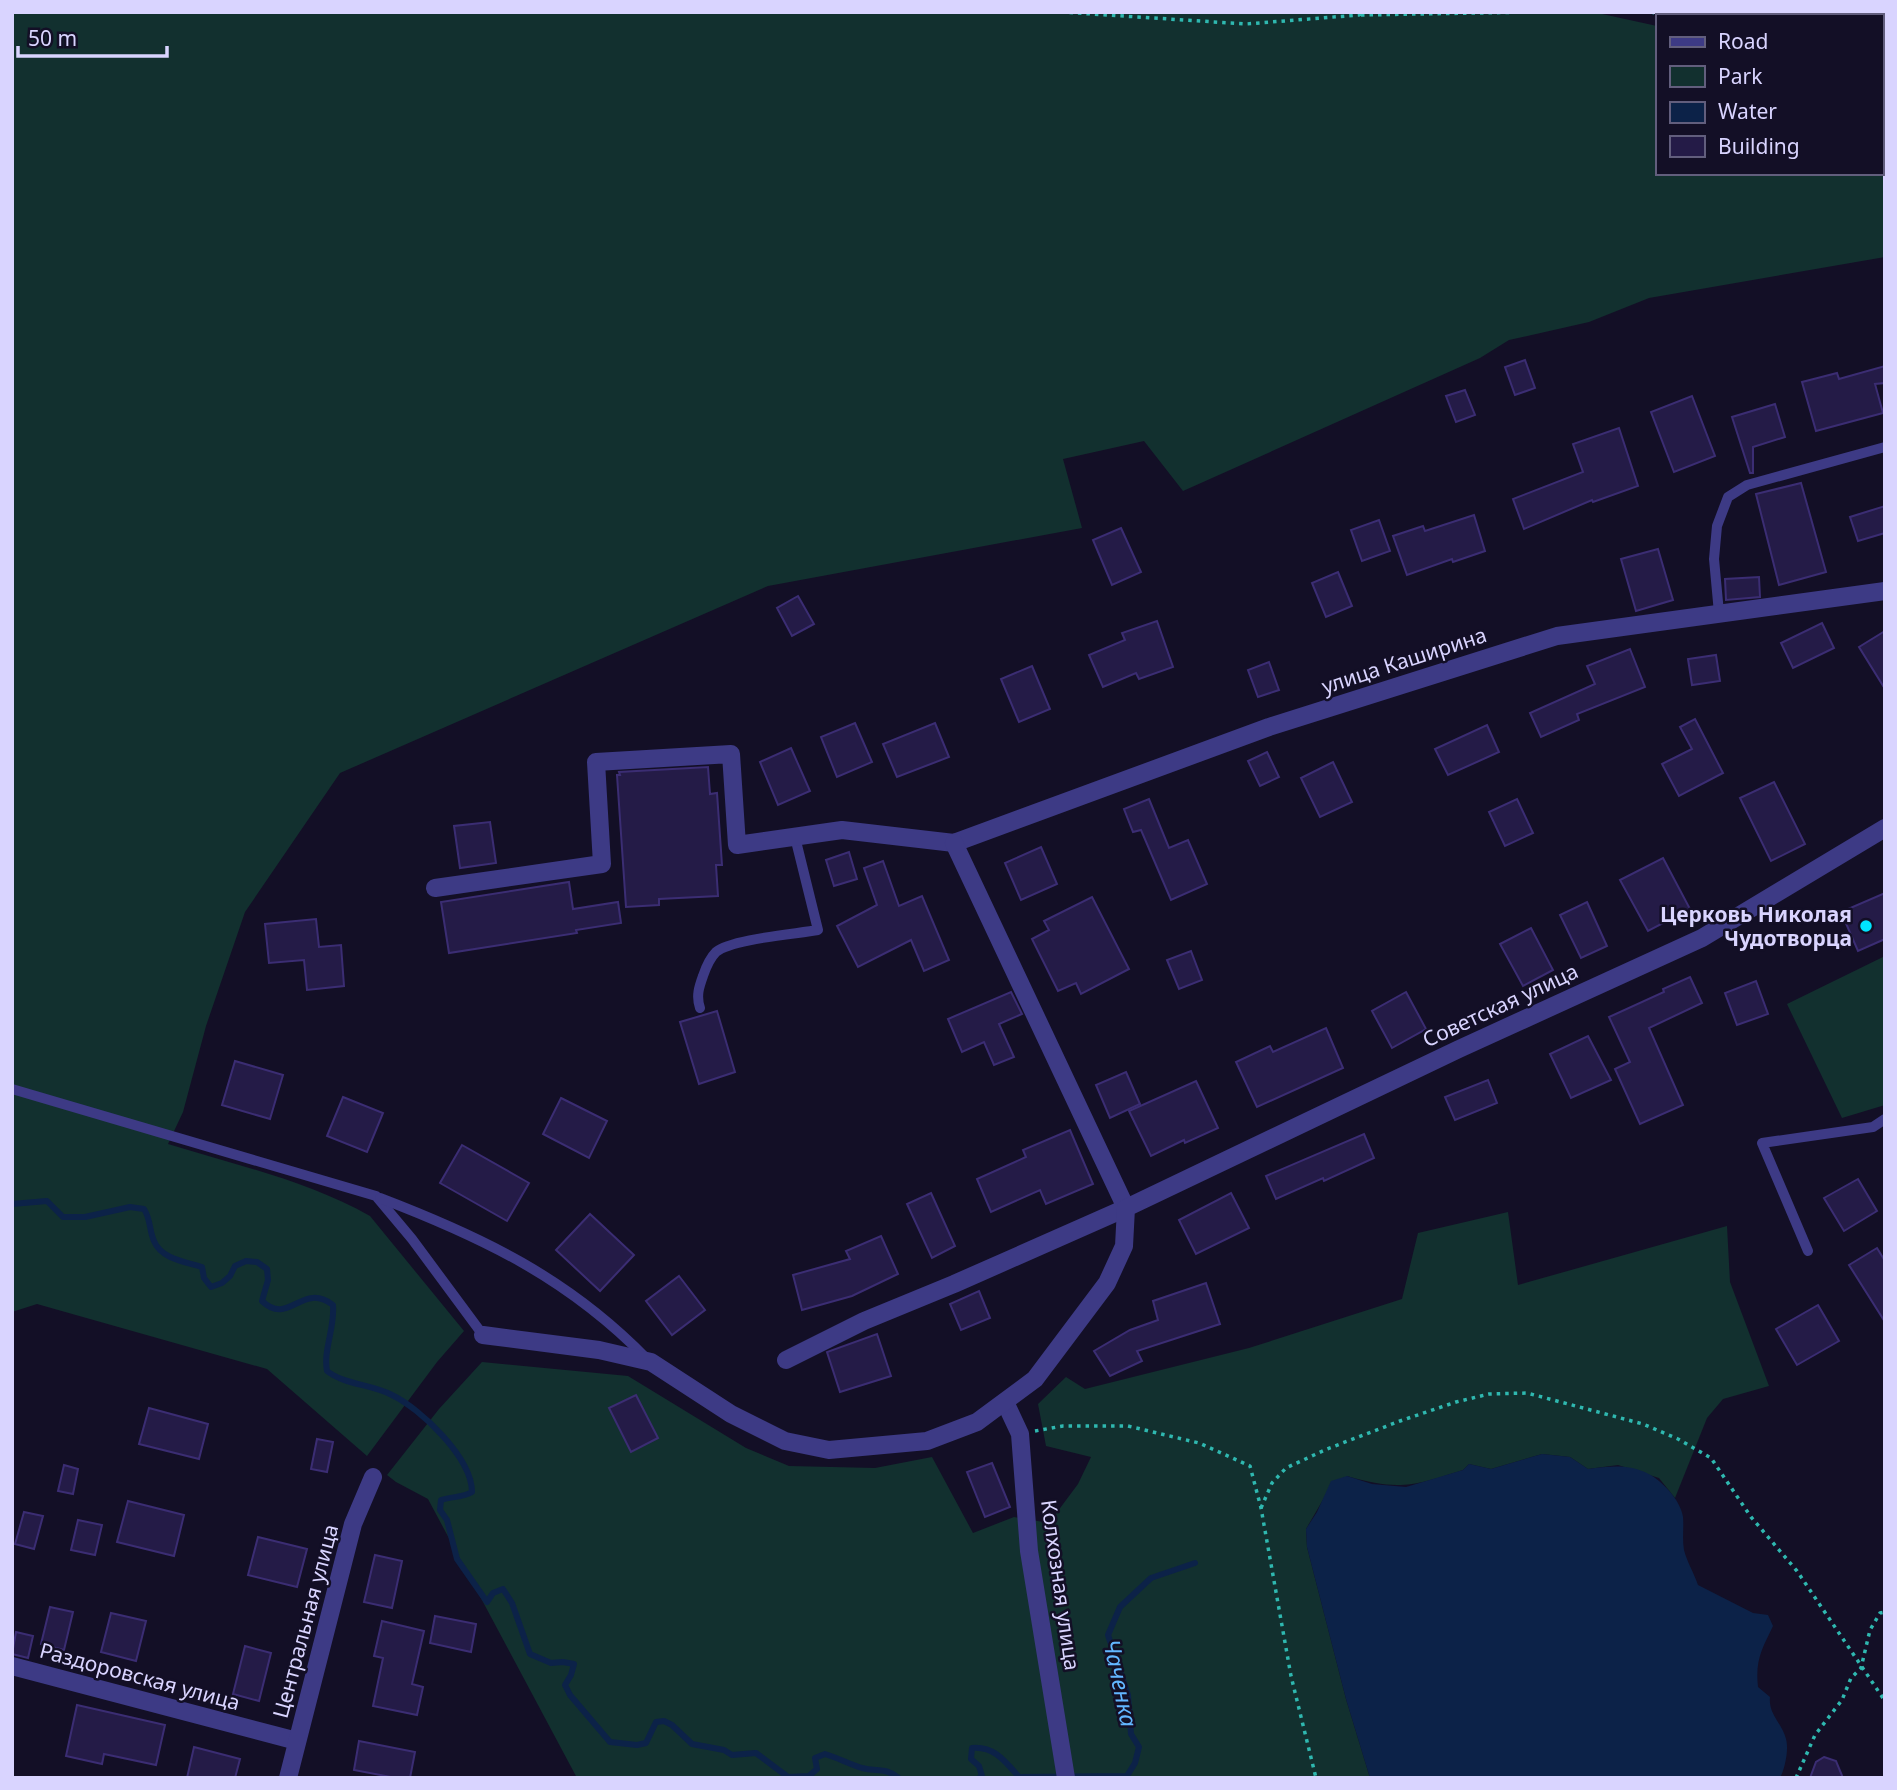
<svg xmlns="http://www.w3.org/2000/svg" width="1897" height="1790" viewBox="0 0 1897 1790" font-family="'Noto Sans',sans-serif">
<style>
.green{fill:#12302f}
.water{fill:#0c2248}
.lines{fill:none;stroke-linecap:round;stroke-linejoin:round}
.stream{stroke:#0c2248;stroke-width:6}
.building{fill:#241b47;stroke:#3b2d73;stroke-width:2}
.path{stroke:#2fb8b0;stroke-width:3.5;stroke-dasharray:3.5 5;stroke-linecap:butt}
.service{stroke:#3d3a85;stroke-width:10}
.minor{stroke:#3d3a85;stroke-width:18}
.tertiary{stroke:#3d3a85;stroke-width:18}
.rail-casing{stroke:#00e5ff;stroke-width:8}
.rail{stroke:#130f26;stroke-width:5;stroke-dasharray:16;stroke-linecap:butt}
.poi-dot{fill:#00e5ff;stroke:#130f26;stroke-width:2.5}
.labels{text-anchor:middle;dominant-baseline:central;stroke-width:5;stroke-linejoin:round;paint-order:stroke}
.street-label{font-size:21px;fill:#d9d4ff;stroke:#130f26}
.poi-label{font-size:21px;font-weight:bold;fill:#d9d4ff;stroke:#130f26;text-anchor:end}
.water-label{font-size:23px;font-style:italic;fill:#62b6ff;stroke:#130f26}
</style>
<rect width="100%" height="100%" fill="#130f26"/>
<g class="green">
<path d="M12,12H1593L1657,26V173H1881V108L1885,110V257L1649,298L1589,322L1509,340L1480,358L1183,491L1144,441L1063,459L1082,528L768,586L340,773L245,912L206,1026L183,1112L168,1144C236,1165 308,1181 370,1216L464,1331L437,1362L367,1456L267,1369L37,1304L12,1312Z"/>
<path d="M1885,956V1105L1842,1118L1787,1004Z"/>
<path d="M1508,1212L1518,1285L1727,1226L1730,1282L1769,1386L1723,1399L1707,1418L1675,1498L1659,1478L1618,1465L1588,1469L1570,1457L1542,1454L1491,1469L1469,1464L1463,1470C1414,1486 1398,1491 1347,1476L1324,1498L1306,1529L1307,1547L1346,1699L1370,1778H577L428,1499L396,1482L387,1475L439,1409L482,1362L628,1376L746,1448L789,1466L875,1468L932,1457L973,1533L1014,1517L1049,1523L1078,1484L1091,1457L1046,1446L1038,1404L1066,1377L1085,1389L1249,1348L1402,1299L1418,1233Z"/>
</g>
<path class="water" d="M1542,1454L1570,1457L1588,1469C1622,1464 1647,1464 1671,1493C1676,1499 1682,1509 1683,1517C1684,1528 1682,1539 1684,1550C1687,1562 1694,1573 1698,1585L1753,1613L1768,1615L1773,1626C1762,1649 1755,1660 1758,1687L1770,1697C1768,1714 1782,1723 1786,1739C1789,1749 1785,1769 1780,1778H1370L1346,1699L1307,1547L1306,1529L1317,1512L1331,1481L1347,1476L1372,1484L1406,1487L1463,1470L1469,1464L1491,1469Z"/>
<g class="lines">
<g class="stream">
<path d="M12,1204L47,1201L63,1217H85L130,1207L144,1209C151,1220 149,1230 154,1241C161,1259 186,1262 202,1267L204,1278L211,1287L222,1283L230,1276L235,1266L246,1261L257,1262L267,1269L268,1280L262,1301C289,1327 302,1281 333,1305C335,1328 323,1350 327,1371C345,1385 371,1384 392,1395C421,1409 472,1458 472,1492C462,1498 453,1496 441,1500L440,1510L447,1520L457,1559L487,1602L493,1593L503,1589L512,1603L530,1654L551,1663L563,1662L574,1664L571,1675L565,1685L570,1695L610,1742L637,1745L646,1743L656,1722L664,1721L672,1725L692,1744L724,1750L732,1755L756,1753L788,1777L809,1776L817,1769L815,1758L825,1754C838,1758 849,1764 862,1768C877,1772 885,1767 899,1778"/>
<path d="M979,1778L982,1776L979,1766L971,1759L972,1748C994,1746 1005,1761 1019,1777L1127,1776L1135,1763L1139,1747L1131,1734L1128,1695L1108,1635L1120,1607L1151,1578L1195,1563"/>
</g>
</g>
<g class="building">
<path d="M1525,360L1535,388L1515,395L1505,367Z"/>
<path d="M1885,366V383L1875,384L1883,413L1816,431L1802,382L1837,373L1839,379Z"/>
<path d="M1465,390L1475,415L1456,422L1446,396Z"/>
<path d="M1692,396L1715,456L1674,472L1651,412Z"/>
<path d="M1775,404L1785,437L1753,447V473H1750L1732,417Z"/>
<path d="M1619,428L1638,486L1593,502L1592,500L1524,529L1513,499L1583,472L1573,444Z"/>
<path d="M1801,483L1826,572L1779,585L1756,494Z"/>
<path d="M1885,506V533L1858,541L1850,517Z"/>
<path d="M1474,515L1485,551L1453,562L1452,559L1407,575L1393,536L1423,526L1425,531Z"/>
<path d="M1379,520L1390,551L1362,561L1351,530Z"/>
<path d="M1121,528L1141,572L1112,585L1093,540Z"/>
<path d="M1658,549L1673,600L1636,611L1621,559Z"/>
<path d="M1338,572L1352,606L1326,617L1312,583Z"/>
<path d="M1759,577L1760,597L1726,600L1725,579Z"/>
<path d="M798,596L814,624L792,636L777,608Z"/>
<path d="M1157,621L1173,667L1139,679L1136,673L1103,687L1089,655L1125,640L1122,633Z"/>
<path d="M1822,623L1834,648L1793,668L1781,643Z"/>
<path d="M1885,631V689L1859,647Z"/>
<path d="M1630,649L1645,687L1577,714L1579,720L1541,737L1530,713L1595,684L1587,666Z"/>
<path d="M1716,655L1720,681L1692,685L1688,659Z"/>
<path d="M1269,662L1279,690L1258,697L1248,670Z"/>
<path d="M1032,666L1050,709L1019,722L1001,679Z"/>
<path d="M1695,719L1723,773L1679,796L1662,764L1692,749L1680,727Z"/>
<path d="M855,723L872,762L837,777L821,737Z"/>
<path d="M935,723L949,757L897,777L883,744Z"/>
<path d="M1487,725L1499,752L1448,775L1435,749Z"/>
<path d="M791,748L810,791L778,805L760,762Z"/>
<path d="M1267,752L1279,777L1260,786L1248,761Z"/>
<path d="M1333,762L1352,802L1320,817L1301,778Z"/>
<path d="M708,767L710,794L717,793L722,865H716L718,896L659,899V905L626,907L617,775H620L619,772Z"/>
<path d="M1774,782L1805,844L1771,861L1740,798Z"/>
<path d="M1149,799L1169,848L1188,840L1207,884L1171,900L1141,830L1133,832L1124,809Z"/>
<path d="M1517,799L1533,833L1505,846L1489,812Z"/>
<path d="M490,822L496,863L460,868L454,826Z"/>
<path d="M1041,847L1057,884L1021,900L1005,863Z"/>
<path d="M849,852L857,879L834,886L826,860Z"/>
<path d="M1663,858L1690,909L1648,931L1620,880Z"/>
<path d="M883,861L899,906L922,896L949,960L924,971L911,940L858,967L837,926L877,905L864,868Z"/>
<path d="M569,882L573,909L618,902L621,923L576,930L577,933L449,953L441,902Z"/>
<path d="M1885,893V939L1858,951L1841,912Z"/>
<path d="M1092,897L1129,969L1081,994L1076,983L1058,991L1032,939L1049,930L1044,921Z"/>
<path d="M1587,902L1607,946L1581,958L1560,915Z"/>
<path d="M316,919L319,947L341,945L344,986L307,990L304,960L269,963L265,924Z"/>
<path d="M1531,928L1553,970L1523,986L1500,944Z"/>
<path d="M1191,951L1202,980L1179,989L1167,960Z"/>
<path d="M1690,977L1702,1003L1649,1028L1683,1105L1640,1124L1615,1069L1630,1062L1609,1017L1664,992L1663,989Z"/>
<path d="M1756,981L1768,1014L1737,1025L1725,993Z"/>
<path d="M1011,992L1022,1014L999,1024L1014,1057L994,1065L984,1042L962,1052L948,1019Z"/>
<path d="M1406,992L1426,1029L1392,1048L1372,1011Z"/>
<path d="M717,1011L735,1072L699,1084L680,1022Z"/>
<path d="M1326,1028L1343,1068L1257,1107L1236,1062L1270,1046L1273,1052Z"/>
<path d="M1588,1036L1611,1080L1571,1098L1550,1054Z"/>
<path d="M235,1061L283,1075L270,1119L222,1105Z"/>
<path d="M1126,1072L1140,1104L1110,1118L1096,1085Z"/>
<path d="M1488,1080L1497,1103L1455,1120L1445,1097Z"/>
<path d="M1196,1081L1218,1128L1185,1143L1184,1140L1151,1156L1129,1111Z"/>
<path d="M343,1097L383,1113L367,1152L327,1136Z"/>
<path d="M561,1098L607,1121L589,1158L543,1134Z"/>
<path d="M1070,1130L1093,1184L1046,1204L1040,1190L991,1212L977,1179L1026,1157L1023,1150Z"/>
<path d="M1364,1134L1374,1158L1324,1181L1323,1178L1276,1199L1266,1176Z"/>
<path d="M462,1145L529,1183L507,1221L440,1183Z"/>
<path d="M1858,1179L1877,1211L1844,1231L1824,1198Z"/>
<path d="M931,1193L955,1246L932,1258L907,1204Z"/>
<path d="M1231,1193L1249,1228L1196,1254L1179,1220Z"/>
<path d="M590,1214L634,1255L600,1291L556,1250Z"/>
<path d="M881,1236L898,1274L852,1296L802,1310L793,1275L850,1259L846,1251Z"/>
<path d="M1877,1248L1885,1261V1322L1849,1265Z"/>
<path d="M679,1276L705,1310L672,1335L646,1301Z"/>
<path d="M1206,1283L1220,1324L1137,1351L1142,1361L1110,1376L1094,1351L1130,1330L1158,1320L1153,1301Z"/>
<path d="M979,1291L990,1318L961,1330L950,1304Z"/>
<path d="M1818,1305L1839,1341L1797,1365L1776,1329Z"/>
<path d="M877,1334L891,1376L840,1392L827,1352Z"/>
<path d="M636,1395L658,1438L631,1452L609,1408Z"/>
<path d="M149,1408L208,1424L199,1459L139,1444Z"/>
<path d="M317,1439L333,1442L327,1472L311,1469Z"/>
<path d="M992,1463L1010,1507L985,1517L967,1472Z"/>
<path d="M64,1465L78,1469L73,1494L58,1491Z"/>
<path d="M128,1501L184,1515L174,1556L117,1542Z"/>
<path d="M24,1512L43,1516L34,1549L15,1544Z"/>
<path d="M78,1520L102,1525L95,1555L71,1550Z"/>
<path d="M258,1537L307,1549L297,1587L248,1575Z"/>
<path d="M375,1555L402,1561L392,1608L364,1602Z"/>
<path d="M50,1607L73,1612L64,1650L41,1644Z"/>
<path d="M111,1613L146,1621L136,1661L101,1652Z"/>
<path d="M435,1616L476,1624L471,1652L430,1643Z"/>
<path d="M382,1621L424,1631L412,1684L423,1687L417,1715L373,1706L383,1658L374,1656Z"/>
<path d="M16,1632L33,1636L28,1658L12,1654Z"/>
<path d="M245,1646L271,1653L259,1701L233,1694Z"/>
<path d="M77,1705L165,1725L156,1765L104,1754L102,1764L66,1756Z"/>
<path d="M359,1741L415,1752L410,1778H396L354,1770Z"/>
<path d="M194,1747L240,1759L235,1778H187Z"/>
<path d="M1824,1757L1836,1761L1843,1778H1810L1816,1762Z"/>
</g>
<g class="lines">
<g class="path">
<path d="M1061,12L1246,24L1359,15L1365,12"/>
<path d="M1651,12L1666,16"/>
<path d="M1361,15L1534,12"/>
<path d="M1881,99L1885,101"/>
<path d="M1035,1431L1063,1426H1128L1199,1443L1250,1466L1261,1508L1291,1676L1316,1778"/>
<path d="M1261,1508L1272,1483L1286,1468L1327,1449L1400,1421L1456,1402L1489,1394L1527,1393L1643,1424L1678,1439L1711,1458L1751,1517L1797,1571L1885,1701"/>
<path d="M1796,1778L1815,1735L1842,1700L1851,1678L1861,1668L1870,1630L1880,1613L1885,1612"/>
</g>
<g class="service">
<path d="M1719,613L1714,559L1717,526L1728,497L1747,485L1885,447"/>
<path d="M700,1008C696,996 699,987 703,976C706,967 709,959 716,952C731,939 796,934 818,930L795,837"/>
<path d="M12,1089L376,1196L412,1239L483,1335"/>
<path d="M380,1198C482,1237 568,1278 646,1358"/>
<path d="M1808,1251L1762,1143L1873,1127L1885,1119"/>
</g>
<g class="minor">
<path d="M435,888L602,864L596,762L731,754L737,845L842,830L954,843L1269,727L1557,636L1885,591"/>
<path d="M786,1360L864,1321L954,1284L1126,1208L954,843"/>
<path d="M1005,1402L1020,1434L1029,1551L1066,1778"/>
<path d="M12,1666L297,1741"/>
</g>
<g class="tertiary">
<path d="M483,1335L599,1350L651,1362L731,1414L785,1441L829,1450L927,1441L977,1422L1035,1379L1107,1283L1124,1246L1126,1208L1459,1049L1702,938L1885,828"/>
<path d="M288,1778L353,1524L373,1477"/>
</g>
<g class="rail-casing">
<g id="rail">
<path d="M1766,12L1775,16"/>
<path d="M1833,12L1843,16"/>
<path d="M1881,37L1885,39"/>
<path d="M1881,63L1885,65"/>
</g>
</g>
<use href="#rail" class="rail"/>
</g>
<circle class="poi-dot" cx="1866" cy="926" r="7"/>
<g class="labels">
<g class="street-label">
<text transform="translate(1404 660) rotate(-18)">улица Каширина</text>
<text transform="translate(1500 1005) rotate(-25)">Советская улица</text>
<text transform="translate(1061 1585) rotate(82)">Колхозная улица</text>
<text transform="translate(305 1621) rotate(-75)">Центральная улица</text>
<text transform="translate(140 1676) rotate(15)">Раздоровская улица</text>
</g>
<g class="poi-label">
<text x="1852" y="914">Церковь Николая<tspan x="1852" dy="24">Чудотворца</tspan></text>
</g>
<g class="water-label">
<text transform="translate(1121 1683) rotate(78)">Чаченка</text>
</g>
</g>
<rect width="1897" height="1790" fill="none" stroke="#d9d4ff" stroke-width="28"/>
<rect x="1656" y="14" width="228" height="161" fill="#130f26" stroke="#625e7d" stroke-width="2"/>
<rect x="1670" y="37" width="35" height="10" fill="#3d3a85" stroke="#625e7d" stroke-width="2"/>
<text x="1718" y="49" font-size="21" fill="#d9d4ff">Road</text>
<rect x="1670" y="66" width="35" height="21" fill="#12302f" stroke="#625e7d" stroke-width="2"/>
<text x="1718" y="84" font-size="21" fill="#d9d4ff">Park</text>
<rect x="1670" y="102" width="35" height="21" fill="#0c2248" stroke="#625e7d" stroke-width="2"/>
<text x="1718" y="119" font-size="21" fill="#d9d4ff">Water</text>
<rect x="1670" y="136" width="35" height="21" fill="#241b47" stroke="#625e7d" stroke-width="2"/>
<text x="1718" y="154" font-size="21" fill="#d9d4ff">Building</text>
<path d="M18 46v10h149v-10" fill="none" stroke="#d9d4ff" stroke-width="3.5"/>
<text x="28" y="46" font-size="21" fill="#d9d4ff" stroke="#130f26" stroke-width="5" paint-order="stroke">50 m</text>
</svg>
